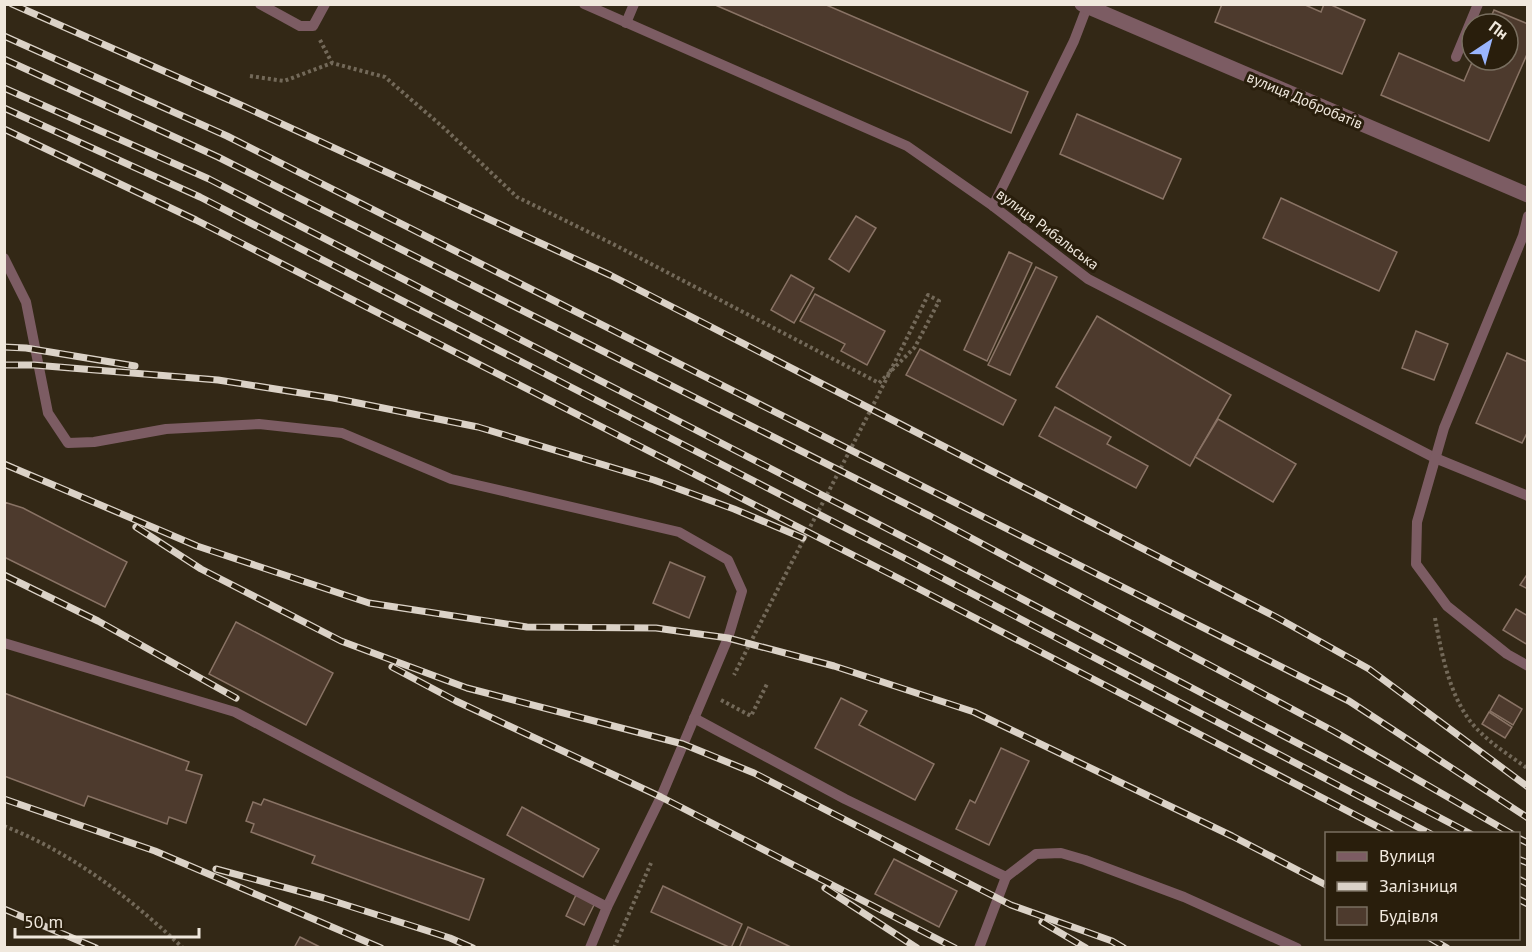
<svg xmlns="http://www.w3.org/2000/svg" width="1532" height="952" viewBox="0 0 1532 952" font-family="'PT Sans',sans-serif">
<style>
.building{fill:#4d3a2d;stroke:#897365;stroke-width:1.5}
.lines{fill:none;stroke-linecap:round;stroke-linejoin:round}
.path{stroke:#736959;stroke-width:4;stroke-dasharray:3 3;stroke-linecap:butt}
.service{stroke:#7c5c63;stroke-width:10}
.tertiary{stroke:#7c5c63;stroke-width:15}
.rail-casing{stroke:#dbd2c7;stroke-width:7}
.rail{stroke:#291e0c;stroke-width:4.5;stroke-dasharray:14;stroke-linecap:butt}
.labels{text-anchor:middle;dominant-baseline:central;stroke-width:6;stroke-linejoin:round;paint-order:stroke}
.street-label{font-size:15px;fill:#f0e8dd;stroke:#291e0c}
</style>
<rect width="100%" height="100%" fill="#332816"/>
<g class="building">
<path d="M713,4H824L1028,92L1011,133Z"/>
<path d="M1222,4H1303L1321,12L1324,4H1329L1365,20L1342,74L1215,22Z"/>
<path d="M1494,10L1528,24V52L1489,141L1381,95L1399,53L1464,81L1473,60H1508V24H1488Z"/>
<path d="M1077,114L1181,159L1163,199L1060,154Z"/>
<path d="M1281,198L1397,252L1379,291L1263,238Z"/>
<path d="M856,216L876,228L849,272L829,259Z"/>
<path d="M1009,252L1032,263L987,361L964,350Z"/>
<path d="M1036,267L1057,277L1010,375L988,365Z"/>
<path d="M791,275L814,288L794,323L771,310Z"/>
<path d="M815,294L885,331L867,365L841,351L845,344L800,321Z"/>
<path d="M1097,316L1231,395L1190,466L1056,387Z"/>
<path d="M1416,331L1448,344L1434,380L1402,368Z"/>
<path d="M920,349L1016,400L1003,425L906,375Z"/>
<path d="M1507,353L1528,362V431L1522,443L1476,423Z"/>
<path d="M1055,407L1111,437L1107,444L1148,466L1136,488L1039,436Z"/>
<path d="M1218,419L1296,464L1273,502L1195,457Z"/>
<path d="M4,502L23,508L127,562L105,607L4,557Z"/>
<path d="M670,562L705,577L689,618L653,603Z"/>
<path d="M1528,573V589L1520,585Z"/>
<path d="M1516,609L1528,616V645L1503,630Z"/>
<path d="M236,622L333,673L306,725L209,674Z"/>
<path d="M4,693L189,762L186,770L202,775L186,823L169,817L167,824L88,796L84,806L4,776Z"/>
<path d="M1499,695L1522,709L1513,725L1490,711Z"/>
<path d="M841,698L867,711L859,725L934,764L915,800L815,748Z"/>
<path d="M1489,712L1512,727L1505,738L1482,724Z"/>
<path d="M1001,748L1029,761L989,845L956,829L970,800L975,803Z"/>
<path d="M264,799L484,879L469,920L312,863L315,856L251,832L254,824L246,821L253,802L261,805Z"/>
<path d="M522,807L599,849L583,877L507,835Z"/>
<path d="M894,859L957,891L939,927L875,894Z"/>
<path d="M663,886L742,924L731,948L651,912Z"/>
<path d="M576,895L595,903L584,925L566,916Z"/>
<path d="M748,927L793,948H739Z"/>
<path d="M300,937L322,948H294Z"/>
</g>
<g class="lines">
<g class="path">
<path d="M320,40L332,63"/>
<path d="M250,76L284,81L332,63L385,77L444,128L517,197L611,243L879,383L915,347L939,301L928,295C866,423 798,548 734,675"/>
<path d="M1435,618C1442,656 1451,705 1480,732C1494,746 1512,757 1528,769"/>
<path d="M721,700L751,716L767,684"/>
<path d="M4,826C73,853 130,898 183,948"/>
<path d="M614,948L651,863"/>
</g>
<g class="service">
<path d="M260,4L300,26H313L325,4"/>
<path d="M584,4L907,146L993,206L1088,279L1435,458L1528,496"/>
<path d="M626,23L634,4"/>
<path d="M1456,57L1478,4"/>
<path d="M993,206L1074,41L1087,7"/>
<path d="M1528,216L1523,236L1444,428L1417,522L1416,564L1447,606L1507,654L1528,666"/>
<path d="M4,258L26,302L48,413L68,443L94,442L166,429L259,424L342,433L451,479L679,532L728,560L742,591L728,638L661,797L607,907L590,948"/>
<path d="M4,643L235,712L607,907"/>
<path d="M694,718L845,799L1006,877L1036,854L1061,853L1085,860L1184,897L1297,948"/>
<path d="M979,948L1006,877"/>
</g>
<path class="tertiary" d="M1082,4L1528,195"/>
<g class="rail-casing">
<g id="rail">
<path d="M12,4L243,106L610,275L1276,617L1369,669L1528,787"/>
<path d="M4,36L227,136L1349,701L1528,818"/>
<path d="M4,59L218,157L930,516L1335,732L1512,834"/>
<path d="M4,88L209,179L917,544L1471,834"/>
<path d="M4,108L200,197L906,559L1431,834"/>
<path d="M4,129L196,220L898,578L1392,834"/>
<path d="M4,347L26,348L135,366"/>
<path d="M4,365H34L218,380L333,398L478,427L654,480L734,509L803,538"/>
<path d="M4,464L197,546L369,603L527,627L656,628L728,638L834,666L974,712L1232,836L1326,885"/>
<path d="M136,527L201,569L341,641L467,688L683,744L754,773L1011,905L1112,941L1124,948"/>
<path d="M4,575L98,621L236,698"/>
<path d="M392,667L456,701L661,797L955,948"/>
<path d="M4,799L155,851L381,948"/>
<path d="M1518,838L1528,843"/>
<path d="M1518,859L1528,863"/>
<path d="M216,869L324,898L450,938L473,948"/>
<path d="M1518,879L1528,884"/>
<path d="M825,888L917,948"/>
<path d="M1518,899L1528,904"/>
<path d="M4,909L96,948"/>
<path d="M1042,922L1086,948"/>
<path d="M1430,938L1447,948"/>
</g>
</g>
<use href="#rail" class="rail"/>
</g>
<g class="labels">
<g class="street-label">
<text transform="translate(1305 100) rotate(23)">вулиця Добробатів</text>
<text transform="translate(1048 229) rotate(37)">вулиця Рибальська</text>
</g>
</g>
<rect width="1532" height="952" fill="none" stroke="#f0e8dd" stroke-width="12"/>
<rect x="1325" y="832" width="195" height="108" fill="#291e0c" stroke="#796f60" stroke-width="1.5"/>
<rect x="1337" y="852" width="30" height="9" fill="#7c5c63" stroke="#796f60" stroke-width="1.5"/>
<text x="1379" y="862" font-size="18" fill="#f0e8dd">Вулиця</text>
<rect x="1337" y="882" width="30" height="9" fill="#dbd2c7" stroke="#796f60" stroke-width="1.5"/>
<text x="1379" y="892" font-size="18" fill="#f0e8dd">Залізниця</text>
<rect x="1337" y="907" width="30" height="18" fill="#4d3a2d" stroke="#796f60" stroke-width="1.5"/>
<text x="1379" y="922" font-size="18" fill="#f0e8dd">Будівля</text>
<g transform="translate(1490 42) rotate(36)"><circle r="28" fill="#291e0c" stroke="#796f60" stroke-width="1.5"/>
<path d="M0-4.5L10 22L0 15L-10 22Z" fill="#9ab5fd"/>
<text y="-9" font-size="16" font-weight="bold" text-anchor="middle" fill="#f0e8dd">Пн</text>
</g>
<path d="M15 928v9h184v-9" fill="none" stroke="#f0e8dd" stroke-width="3"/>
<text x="24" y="928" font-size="18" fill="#f0e8dd" stroke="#291e0c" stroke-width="4.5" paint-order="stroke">50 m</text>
</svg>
